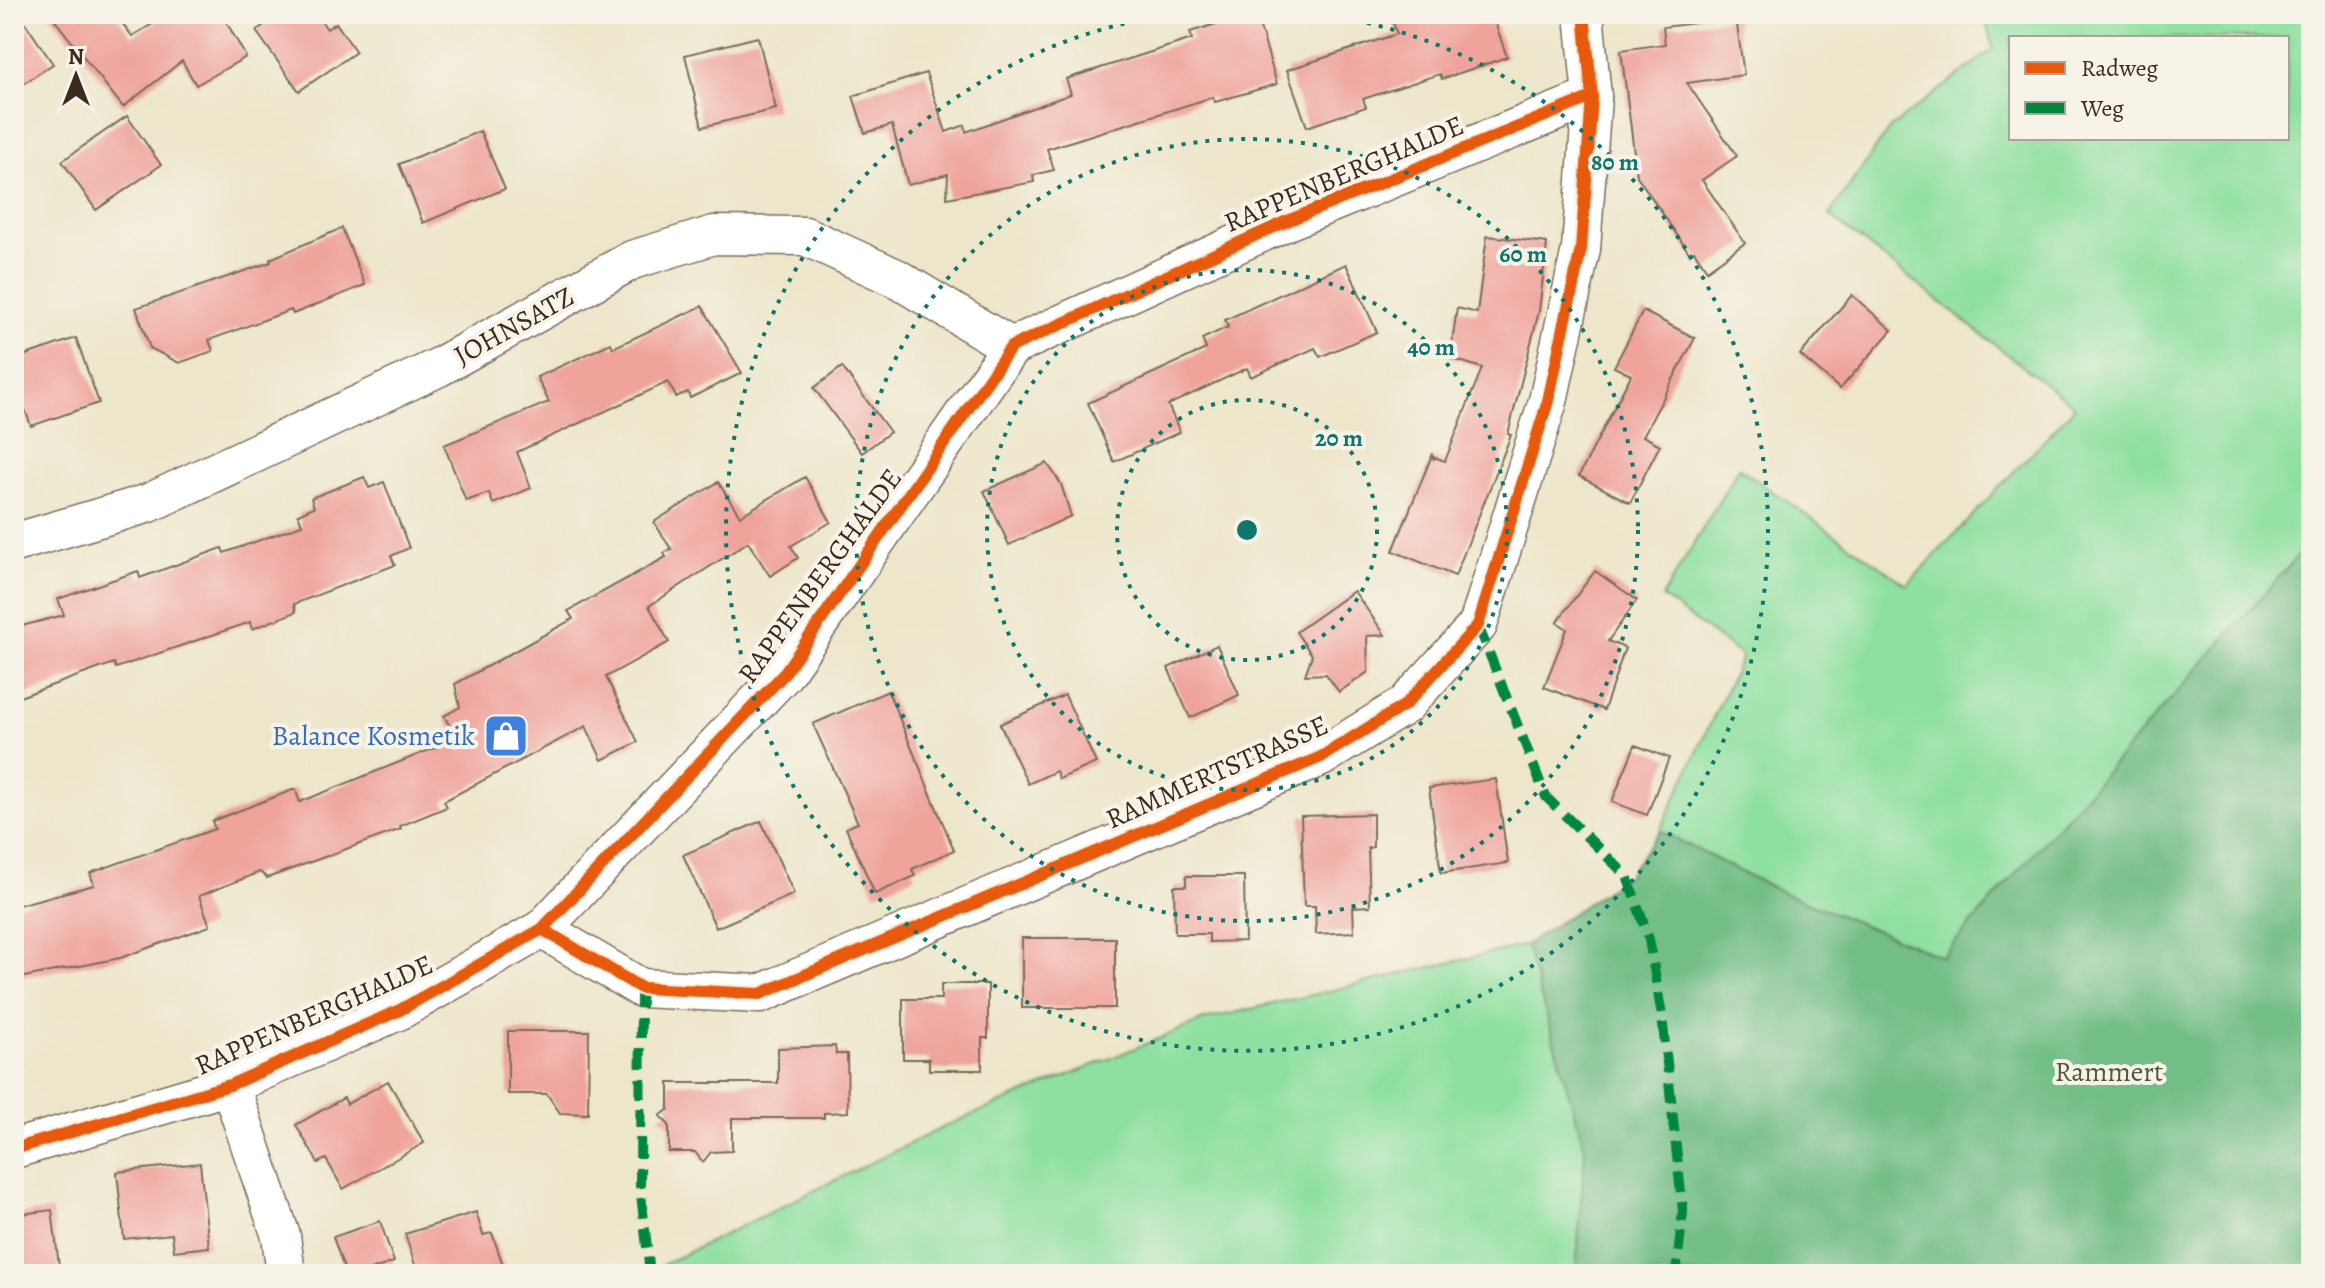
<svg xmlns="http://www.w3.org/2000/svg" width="2325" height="1288" viewBox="0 0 2325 1288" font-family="Alegreya,serif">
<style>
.green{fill:#8ee0a0;stroke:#64855f;stroke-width:2;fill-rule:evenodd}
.forest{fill:#72be86;stroke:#567452;stroke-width:2}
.building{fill:#efa39b}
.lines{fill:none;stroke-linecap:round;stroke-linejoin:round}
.minor-casing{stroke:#796c5a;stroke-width:41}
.minor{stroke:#fff;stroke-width:38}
.quiet{stroke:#00873e;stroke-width:10;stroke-dasharray:20 10;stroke-linecap:butt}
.cycleway-casing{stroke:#f7f3e8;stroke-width:17}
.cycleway{stroke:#e8590c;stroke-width:12}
.ring{fill:none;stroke:#0f766e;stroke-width:4;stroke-dasharray:4 8}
.labels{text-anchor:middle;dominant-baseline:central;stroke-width:8;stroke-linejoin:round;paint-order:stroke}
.street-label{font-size:28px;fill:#3b2a1e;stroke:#f7f3e8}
.shop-label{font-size:28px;fill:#366cbe;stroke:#f7f3e8;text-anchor:end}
.park-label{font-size:28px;fill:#50583e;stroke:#f7f3e8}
.centre{fill:#0f766e;stroke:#f7f3e8;stroke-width:4}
.ring-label{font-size:24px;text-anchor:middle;font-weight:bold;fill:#0f766e;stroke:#f7f3e8;stroke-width:8;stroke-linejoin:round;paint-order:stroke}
</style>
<rect width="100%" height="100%" fill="#f7f3e8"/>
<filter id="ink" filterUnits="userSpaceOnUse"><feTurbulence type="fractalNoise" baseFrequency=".0125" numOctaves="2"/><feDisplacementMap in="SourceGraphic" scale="16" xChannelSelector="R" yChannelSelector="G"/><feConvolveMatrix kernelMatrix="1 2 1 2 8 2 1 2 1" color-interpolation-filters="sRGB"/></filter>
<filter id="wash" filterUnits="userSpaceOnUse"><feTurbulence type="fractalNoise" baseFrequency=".006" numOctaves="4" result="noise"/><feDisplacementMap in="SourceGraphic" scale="32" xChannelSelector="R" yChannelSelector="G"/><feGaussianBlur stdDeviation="1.8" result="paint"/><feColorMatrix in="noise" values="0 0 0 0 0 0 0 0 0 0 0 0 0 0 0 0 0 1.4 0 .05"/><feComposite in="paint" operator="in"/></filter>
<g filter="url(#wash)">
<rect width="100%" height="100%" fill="#ede6ca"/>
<g class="green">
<path d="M1984,14H2311V541L1942,957L1777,890L1660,831L1742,656L1662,597L1739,468L1907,585L2075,407L1829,215L1890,128L1993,49ZM2011,38H2287V138H2011Z"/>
<path d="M1526,945L1585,1149L1576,1274H644L950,1124L1204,1020Z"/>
</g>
<path class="forest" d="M2311,541V1274H1576L1585,1149L1526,945L1627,876L1660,831L1777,890L1942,957Z"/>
<g id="blocks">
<g class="building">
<path d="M14,14H19L53,64L14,90Z"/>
<path d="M50,14H115L132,36L170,14H222L246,57L196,85L182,61L123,107Z"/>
<path d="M279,14H316L327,29L336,23L356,52L299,91L256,31Z"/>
<path d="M1248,14H1256L1277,84L1215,102L1213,97L1047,149L1054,170L1033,175L1034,182L947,198L948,174L908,185L892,125L865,133L853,96L926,73L946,132L965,125L966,132L1071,94L1066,79L1192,39L1190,32Z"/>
<path d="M1390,14H1492L1507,57L1442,79L1440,74L1363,99L1366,107L1307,127L1287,70L1397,34Z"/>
<path d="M1736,18L1744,75L1687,83L1737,156L1702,180L1745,243L1707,270L1694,251L1690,254L1637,176L1621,50L1665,44L1663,27Z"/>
<path d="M758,37L776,109L702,127L685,55Z"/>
<path d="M127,116L161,165L96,210L62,161Z"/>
<path d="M480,131L505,189L423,223L399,164Z"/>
<path d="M342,228L365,285L293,314L291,310L209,340L213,351L179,363L150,348L136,308L271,262L270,259Z"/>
<path d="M1487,236L1547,243L1539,311L1508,434L1511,435L1455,576L1393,551L1432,455L1434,460V457L1445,461L1482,368L1450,358L1457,308L1477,313Z"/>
<path d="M1346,264L1377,332L1320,357L1315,348L1251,377L1247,368L1168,405L1180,432L1114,462L1088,403L1206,349L1202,339L1228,327L1225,320Z"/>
<path d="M1852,295L1892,330L1840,389L1800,355Z"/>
<path d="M702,306L742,373L690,398L688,392L676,397L668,382L517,452L531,488L493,504L489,493L466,501L444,445L549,402L537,377L611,343L613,348Z"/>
<path d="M1643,311L1695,338L1643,436L1660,445L1630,503L1579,476L1631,375L1614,367Z"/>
<path d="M76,338L99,403L31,426L14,379V359Z"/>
<path d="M842,367L890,432L862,453L814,388Z"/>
<path d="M1047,463L1061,484L1071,516L1009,545L984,491Z"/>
<path d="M364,477L369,488L384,482L409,548L391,556L395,565L294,604L296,612L252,629L250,622L116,668L114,663L14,699V628L64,615L58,599L138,571L140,578L222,548L224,553L302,525L298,514L314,507L311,498Z"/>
<path d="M805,477L831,522L791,546L798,558L770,576L748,542L649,606L669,642L606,677L638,742L602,760L586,726L444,801L447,807L400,826L401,829L267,878L260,872L199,896L210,926L120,958L14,979V906L94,885L90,873L215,829L212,821L295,789L300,802L457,739L444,716L460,707L455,684L573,619L568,611L666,557L664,553L671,549L654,522L718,482L740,516Z"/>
<path d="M1595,571L1637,600L1608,641L1625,648L1604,710L1544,687L1567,629L1557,622Z"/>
<path d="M1354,591L1385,635L1367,636L1368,672L1339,692L1326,674L1305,675L1312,655L1296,632Z"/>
<path d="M1217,645L1239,695L1190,718L1168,668Z"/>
<path d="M888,691L954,850L912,869L915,876L875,894L846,828L858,823L813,724Z"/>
<path d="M1065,695L1096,763L1059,779L1056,771L1028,784L1000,724Z"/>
<path d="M1635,745L1669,758L1647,815L1612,802Z"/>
<path d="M1496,779L1508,863L1441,873L1429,788Z"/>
<path d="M1373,814V847L1368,848L1370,906L1353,907L1354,932L1316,934L1315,906H1304L1301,816Z"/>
<path d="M761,821L794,894L716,928L683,855Z"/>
<path d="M1186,876H1244L1245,941L1209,942V934H1175L1174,886H1186Z"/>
<rect x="1022" y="938" width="93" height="70"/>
<path d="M941,984H988V1038H982V1070H929V1059H903V999H941Z"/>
<path d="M508,1031H589L588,1114L560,1113L547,1094H508Z"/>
<path d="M835,1046L836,1054H847L848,1112L824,1113V1118H732V1151L711,1152L703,1162L695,1152H669V1125L660,1116L669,1109V1083H778V1048Z"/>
<path d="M388,1081L424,1143L343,1189L326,1159L318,1163L296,1125L344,1098L347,1104Z"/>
<path d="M200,1163L209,1247L174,1251L172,1234L124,1239L117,1172Z"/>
<path d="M52,1210L60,1274H14V1215Z"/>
<path d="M476,1212L483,1235L492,1233L506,1274H418L405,1234Z"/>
<path d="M380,1221L394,1262L359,1274H346L333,1237Z"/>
</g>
</g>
</g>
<g filter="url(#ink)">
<use href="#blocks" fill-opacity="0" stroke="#796c5a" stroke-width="2"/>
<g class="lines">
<g class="minor-casing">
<g id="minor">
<path d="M14,543L149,503L439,367L632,260L714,235L805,236L896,278L1011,347"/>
<path d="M542,929L641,988L760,994L1321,757L1405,705L1478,625L1548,401L1581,249L1592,97L1584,14"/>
<path d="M230,1085L281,1236L286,1274"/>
<path d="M14,1149L230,1085L400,1010L542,929L783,675L1011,347L1287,221L1592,97"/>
</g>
</g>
<use href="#minor" class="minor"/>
<g class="quiet">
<path d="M1478,625L1546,797L1627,876L1649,939L1662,1016L1683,1212L1676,1274"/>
<path d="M641,988L640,1185L650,1274"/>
</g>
<g class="cycleway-casing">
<g id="cycleway">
<path d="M542,929L641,988L760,994L1321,757L1405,705L1478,625L1548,401L1581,249L1592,97L1584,14"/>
<path d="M14,1149L230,1085L400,1010L542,929L783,675L1011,347L1287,221L1592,97"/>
</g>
</g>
<use href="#cycleway" class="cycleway"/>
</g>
</g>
<g class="ring">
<circle cx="1247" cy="530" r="130"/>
<circle cx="1247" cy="530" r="260"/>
<circle cx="1247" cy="530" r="391"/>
<path d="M1320 14A521 521 0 1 1 1174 14"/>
</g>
<defs>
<g id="shop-square" transform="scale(2.3)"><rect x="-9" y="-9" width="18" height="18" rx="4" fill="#3f7fe0" stroke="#f7f3e8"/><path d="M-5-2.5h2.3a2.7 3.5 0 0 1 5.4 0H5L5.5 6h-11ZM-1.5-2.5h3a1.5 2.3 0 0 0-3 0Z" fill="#fff"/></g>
</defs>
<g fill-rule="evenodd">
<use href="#shop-square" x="506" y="736"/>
</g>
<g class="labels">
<g class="street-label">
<text transform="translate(1344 174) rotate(-23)">RAPPENBERGHALDE</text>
<text transform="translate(514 326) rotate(-29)">JOHNSATZ</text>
<text transform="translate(820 576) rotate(-54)">RAPPENBERGHALDE</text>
<text transform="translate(1217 772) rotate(-24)">RAMMERTSTRASSE</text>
<text transform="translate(314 1015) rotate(-24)">RAPPENBERGHALDE</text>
</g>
<g class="shop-label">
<text x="475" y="736">Balance Kosmetik</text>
</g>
<g class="park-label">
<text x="2109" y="1072">Rammert</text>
</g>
</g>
<circle cx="1247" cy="530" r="12" class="centre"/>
<g class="ring-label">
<text x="1615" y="170">80 m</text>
<text x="1523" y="262">60 m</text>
<text x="1431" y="355">40 m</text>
<text x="1339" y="446">20 m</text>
</g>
<rect width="2325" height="1288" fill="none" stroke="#f7f3e8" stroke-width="48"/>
<rect x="2009" y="36" width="280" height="104" fill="#f7f3e8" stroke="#aca397" stroke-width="2"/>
<rect x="2025" y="62" width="40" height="12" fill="#e8590c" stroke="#aca397" stroke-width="2"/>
<text x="2081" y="76" font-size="24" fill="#3b2a1e">Radweg</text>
<rect x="2025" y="102" width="40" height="12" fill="#00873e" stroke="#aca397" stroke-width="2"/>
<text x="2081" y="116" font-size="24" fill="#3b2a1e">Weg</text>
<g transform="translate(76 76)" stroke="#f7f3e8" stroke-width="6" paint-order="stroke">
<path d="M0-6L14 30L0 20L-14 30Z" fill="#3b2a1e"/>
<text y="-12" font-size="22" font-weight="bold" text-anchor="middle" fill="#3b2a1e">N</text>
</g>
</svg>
